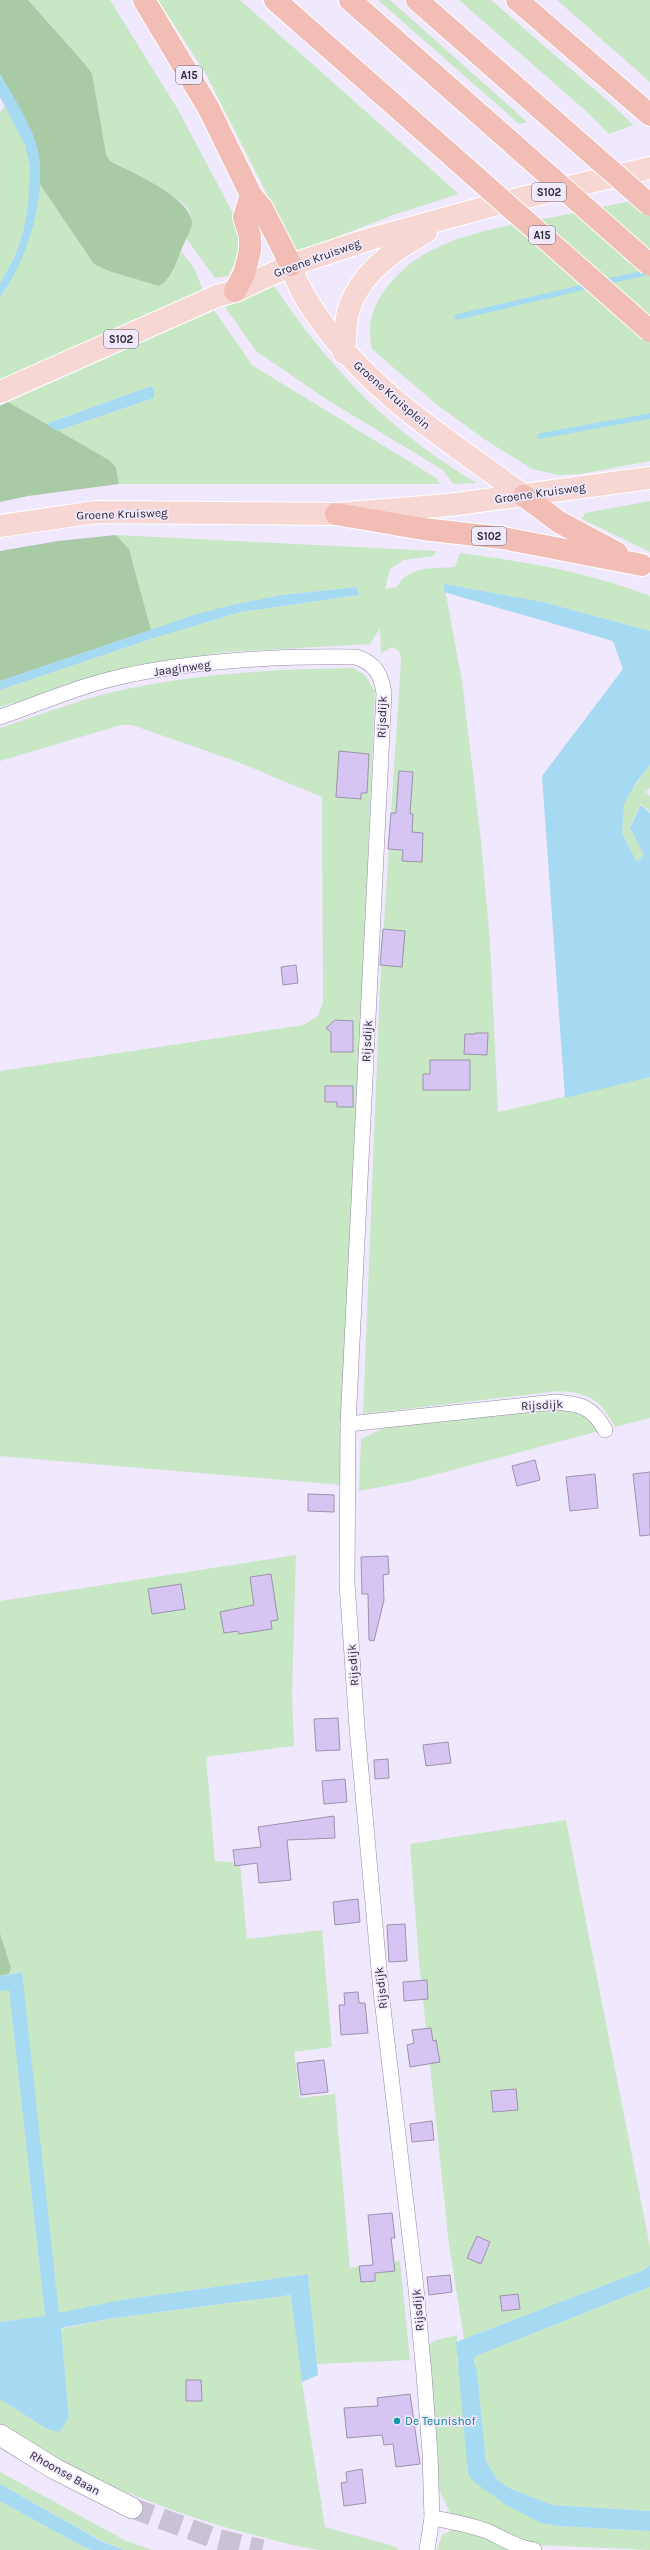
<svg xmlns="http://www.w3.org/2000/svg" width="650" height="2550" viewBox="0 0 650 2550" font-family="Karla,sans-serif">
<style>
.green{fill:#c8e7c4}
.forest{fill:#a8caa4}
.water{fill:#a6daf2}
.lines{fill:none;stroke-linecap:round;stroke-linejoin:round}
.stream{stroke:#a6daf2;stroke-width:5.5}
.building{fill:#d6c5f2;stroke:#9c93ac}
.secondary-tunnel{stroke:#c9c2d4;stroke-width:21;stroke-dasharray:21 10;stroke-linecap:butt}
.street-casing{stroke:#938aa2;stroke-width:16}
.secondary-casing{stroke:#938aa2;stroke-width:22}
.primary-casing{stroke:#fff;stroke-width:24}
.highway-casing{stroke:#fff;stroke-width:24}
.street{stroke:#fff;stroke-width:15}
.secondary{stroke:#fff;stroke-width:21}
.primary{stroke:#f7d7d3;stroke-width:22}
.highway{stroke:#f1bdb5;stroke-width:22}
.highway-bridge-casing{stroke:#fff;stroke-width:24;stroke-linecap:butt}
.highway-bridge{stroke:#f1bdb5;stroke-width:22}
.culture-dot{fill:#0f9aa8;stroke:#f0e8fd;stroke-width:1.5}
.labels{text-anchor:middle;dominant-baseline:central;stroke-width:3.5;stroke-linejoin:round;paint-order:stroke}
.shield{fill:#f0e8fd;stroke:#67626f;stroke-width:1}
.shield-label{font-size:11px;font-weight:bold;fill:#2c2832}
.street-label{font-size:12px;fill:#2c2832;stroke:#f0e8fd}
.culture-label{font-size:12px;fill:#0d838f;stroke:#f0e8fd;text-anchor:start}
</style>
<rect width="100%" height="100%" fill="#f0e8fd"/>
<g class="green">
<path d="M28,0H110L177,108L235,217L240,245L238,256L228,276L215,278L186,238C190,228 194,219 188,209C180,195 127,171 110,161L106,154L84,63Z"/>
<path d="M158,0H240L459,194L393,215L301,251L295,249L206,74Z"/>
<path d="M378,0H390L527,122L519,124Z"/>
<path d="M459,0H491L616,108L633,125L609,134L586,111Z"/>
<path d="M557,0H650V82Z"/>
<path d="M5,106C13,122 26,140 29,159C36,200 21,250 0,284V112Z"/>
<path d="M39,183L94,264L172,274L181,251L194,268L204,292L0,380V297L6,289L35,215Z"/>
<path d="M650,197V461L581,474L558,475L532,469L484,439L436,404L372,349C367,325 371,309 385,290C422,237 496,228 554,217C586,210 618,204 650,197Z"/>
<path d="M274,286C331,370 389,431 477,483L453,484L443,470L329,401L256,351L225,307Z"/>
<path d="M214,310L252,365L436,478L440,484H119L116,467L109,460L57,431L154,398V389L151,386L46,424L8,402Z"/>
<path d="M650,501V552L582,519L585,513Z"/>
<path d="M116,535L437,551L433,556L404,560L390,569L385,589L397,587C408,565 433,569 455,567L460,553C526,562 588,572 650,596V631L543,602L444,584L462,681L481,841L490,942L498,1112L650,1077V1418L615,1427C599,1398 590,1393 558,1391L363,1414L380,986L401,660L399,651L393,647L381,653L380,628L370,644L226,652L137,665L0,707V690L154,638L241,612L359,595L357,587L282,595L236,604L151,630L129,549Z"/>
<path d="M353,668L365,675L375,691L341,1485L0,1456V1071L304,1025L318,1016L323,1002L322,797L238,762L132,725H121L0,761V728C37,716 75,701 113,692C192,674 272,669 353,668Z"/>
<path d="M650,764V788L646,792L650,796V812L641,804L630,827L644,854L637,862L622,833L623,804Z"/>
<path d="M558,1406L585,1411L599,1431L407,1482L359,1491L361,1439L384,1428Z"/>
<path d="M296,1555L292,1694L294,1746L206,1757L215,1861L240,1863L247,1939L322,1930L332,2047L294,2052L300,2098L335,2094L350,2268L400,2261L410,2360L317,2364L308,2274L121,2300L59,2314L21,1972L9,1974L11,1968L0,1933V1601Z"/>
<path d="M566,1820L650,2247V2265L644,2270L464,2339L449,2244L419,1962L410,1844Z"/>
<path d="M9,1989L45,2316L0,2322V1991Z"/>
<path d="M650,2287V2511L552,2505L509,2488L496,2478L486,2461L477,2371L474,2362L476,2356Z"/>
<path d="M292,2295L302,2382L325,2527L393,2546L399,2550C373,2550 345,2550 320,2550C295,2547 270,2539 246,2533C158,2509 75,2475 0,2423V2399L47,2429L69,2417L61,2329L114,2318Z"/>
<path d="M457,2335V2364L460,2371L468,2474L541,2523L558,2526L650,2531V2550L539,2545L513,2538L450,2513L438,2487V2453L428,2345L436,2340Z"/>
<path d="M0,2472L126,2541L152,2550H124L102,2541L0,2484Z"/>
<path d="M0,2501L82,2546L92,2550H0Z"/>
<path d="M454,2529L472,2531L510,2550H437L442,2535Z"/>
</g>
<g class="forest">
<path d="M0,0H28L84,63L92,74L106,154L110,161C132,173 189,196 192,222C192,229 185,241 182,248C176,263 173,277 159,286L109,271L94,264L39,183L37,148L31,131L0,74Z"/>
<path d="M8,402L109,460L116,467L119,484L28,496L0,502V406Z"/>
<path d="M116,535L129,549L151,630L0,681V551L58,541Z"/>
<path d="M0,1933L11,1968L9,1974L0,1976Z"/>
</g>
<g class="water">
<path d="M0,74C13,97 30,121 37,147C49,192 27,262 0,297V284L15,256L23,232L28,208L30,167L25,145L0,97Z"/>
<path d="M151,386L154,389V398L57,431L46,424Z"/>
<path d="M444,584L543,602L650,631V765L636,783L624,804L622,833L637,862L644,854L630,828L641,805L650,813V1077L565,1098L542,776L623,669L613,641L444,592Z"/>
<path d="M357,587L359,595L241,612L154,638L0,690V681L197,614L236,604L282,595Z"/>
<path d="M22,1972L59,2313L121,2300L308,2274L318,2375L302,2382L291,2295L114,2318L61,2328L69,2417L60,2432L47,2429L0,2399V2322L45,2316L9,1990L0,1991V1976Z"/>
<path d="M650,2265V2287L476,2356L474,2362L477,2370L486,2461L496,2478L509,2488L552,2505L650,2511V2531L558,2526L541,2523L506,2505L473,2481L468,2474L456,2342L644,2270Z"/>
<path d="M0,2484L101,2541L124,2550H92L82,2546L0,2501Z"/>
</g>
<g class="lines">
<g class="stream">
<path d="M604,282L650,272"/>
<path d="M457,317L589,286"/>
<path d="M540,436L650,416"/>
</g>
</g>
<g class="building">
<path d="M339,751L369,754L367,793H361V799L336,797Z"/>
<path d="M399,771L413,772L410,814H413L412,832L423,833L422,862L402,861L403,850L388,849L391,813H396Z"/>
<path d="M383,929L405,931L402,967L380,965Z"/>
<path d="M296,965L298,983L283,985L281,967Z"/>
<path d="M335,1020L353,1021V1052H331V1032L326,1028Z"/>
<path d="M475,1033H488L487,1055L464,1054L465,1034H475Z"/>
<path d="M430,1060H470V1090H423V1074H430Z"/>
<path d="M325,1086H353V1107H337V1102H325Z"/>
<path d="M535,1460L540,1480L517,1486L512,1466Z"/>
<path d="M650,1472V1535L640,1536L633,1474Z"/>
<path d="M595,1474L598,1508L570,1511L566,1477Z"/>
<path d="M308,1494L334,1495V1512L308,1511Z"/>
<path d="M388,1556L389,1574L383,1575L384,1600L374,1641L369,1640L368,1594H362L361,1557Z"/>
<path d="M271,1574L278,1620L271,1621L272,1629L239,1634L238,1631L224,1633L220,1612L254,1605L250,1577Z"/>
<path d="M181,1584L185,1609L152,1614L148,1589Z"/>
<path d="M338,1718L340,1750L316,1751L314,1719Z"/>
<path d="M448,1742L451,1763L426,1766L423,1745Z"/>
<path d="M388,1759L389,1778L375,1779L374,1760Z"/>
<path d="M345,1779L347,1802L324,1804L322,1781Z"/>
<path d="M334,1816L335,1838L287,1840L291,1880L259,1883L257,1863L235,1866L233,1850L261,1847L258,1827Z"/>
<path d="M358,1899L360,1922L335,1925L333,1902Z"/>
<path d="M405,1924L407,1961L389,1962L387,1925Z"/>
<path d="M427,1980L428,1999L404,2001L403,1982Z"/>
<path d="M358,1992L359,2003H365L368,2033L341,2035L339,2005H345L344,1993Z"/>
<path d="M431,2028L433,2041L436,2040L440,2062L410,2067L407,2045L414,2043L412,2030Z"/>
<path d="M324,2060L328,2092L301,2095L297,2063Z"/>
<path d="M516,2089L518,2110L493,2112L491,2091Z"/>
<path d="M432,2121L434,2140L412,2142L410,2124Z"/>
<path d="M392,2213L395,2238H391L395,2271L375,2273V2281L361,2282L359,2266L373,2265L368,2215Z"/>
<path d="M477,2236L490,2242L481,2264L467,2258Z"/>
<path d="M450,2275L452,2292L429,2295L427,2277Z"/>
<path d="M518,2294L520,2309L502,2311L500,2296Z"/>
<path d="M186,2380H201L202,2401H186Z"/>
<path d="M410,2394L420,2464L396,2467L393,2444L384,2445L382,2435L347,2438L344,2408L378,2406L377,2398Z"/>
<path d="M362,2469L366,2503L344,2506L341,2483L347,2482L346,2472Z"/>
</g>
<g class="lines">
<path class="secondary-tunnel" d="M132,2508L217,2539L262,2550"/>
<g class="street-casing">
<g id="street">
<path d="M0,717C40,703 82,685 124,676C199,660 279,656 356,657C375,663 381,674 384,693L348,1424L347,1583L357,1728L381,1991L416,2288L424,2374L430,2453L432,2518L427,2550"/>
<path d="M348,1424L555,1402C580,1404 592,1406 605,1430"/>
<path d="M432,2518C451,2521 469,2525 487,2531C503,2538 517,2548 534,2550"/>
</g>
</g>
<g class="secondary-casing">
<path id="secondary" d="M0,2435L55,2469L132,2508"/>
</g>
<g class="primary-casing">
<g id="primary">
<path d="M291,265C298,289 311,308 326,328C379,399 454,444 524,496"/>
<path d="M344,353C345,340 345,325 348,312C359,274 393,250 426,232"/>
<path d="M0,392L217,296L235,291L291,265L370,239L505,202L650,168"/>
<path d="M0,526L96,512L336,514L449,505L650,478"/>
</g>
</g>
<g class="highway-casing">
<g id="highway">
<path d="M144,0L208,107L251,195L262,208L291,265"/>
<path d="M275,0L434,140"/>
<path d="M350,0L495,128"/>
<path d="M417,0L551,118"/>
<path d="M517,0L650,115"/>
<path d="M235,291L244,274L250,251V236L244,217L251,195"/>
<path d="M524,496L559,522L617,553"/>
<path d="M336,514L423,529L503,538L642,565"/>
</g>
</g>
<use href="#street" class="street"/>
<use href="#secondary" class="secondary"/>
<use href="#primary" class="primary"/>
<use href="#highway" class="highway"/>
<g class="highway-bridge-casing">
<g id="highway-bridge">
<path d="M551,118L650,205"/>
<path d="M495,128L650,265"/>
<path d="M434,140L650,331"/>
</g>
</g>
<use href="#highway-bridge" class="highway-bridge"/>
</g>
<circle class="culture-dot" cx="397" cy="2421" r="4"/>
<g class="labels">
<g class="shield">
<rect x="176" y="66" width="26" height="18" rx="3"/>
<rect x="532" y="183" width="34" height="18" rx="3"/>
<rect x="529" y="226" width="26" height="18" rx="3"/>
<rect x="104" y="330" width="34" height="18" rx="3"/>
<rect x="472" y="527" width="34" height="18" rx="3"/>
</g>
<g class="shield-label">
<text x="189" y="75">A15</text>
<text x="549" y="192">S102</text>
<text x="542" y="235">A15</text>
<text x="121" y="339">S102</text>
<text x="489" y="536">S102</text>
</g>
<g class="street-label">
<text transform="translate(317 258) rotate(-20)">Groene Kruisweg</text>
<text transform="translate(392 395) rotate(41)">Groene Kruisplein</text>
<text transform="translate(540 493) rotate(-8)">Groene Kruisweg</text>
<text transform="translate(122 514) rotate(-2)">Groene Kruisweg</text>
<text transform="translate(182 668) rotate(-8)">Jaaginweg</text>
<text transform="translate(382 717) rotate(-88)">Rijsdijk</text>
<text transform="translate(367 1041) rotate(-87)">Rijsdijk</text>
<text transform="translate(542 1405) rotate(-3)">Rijsdijk</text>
<text transform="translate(353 1665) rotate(-94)">Rijsdijk</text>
<text transform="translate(381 1988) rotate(-96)">Rijsdijk</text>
<text transform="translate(418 2310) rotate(-95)">Rijsdijk</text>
<text transform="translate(65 2473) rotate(29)">Rhoonse Baan</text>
</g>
<g class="culture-label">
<text x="405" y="2421">De Teunishof</text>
</g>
</g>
</svg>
